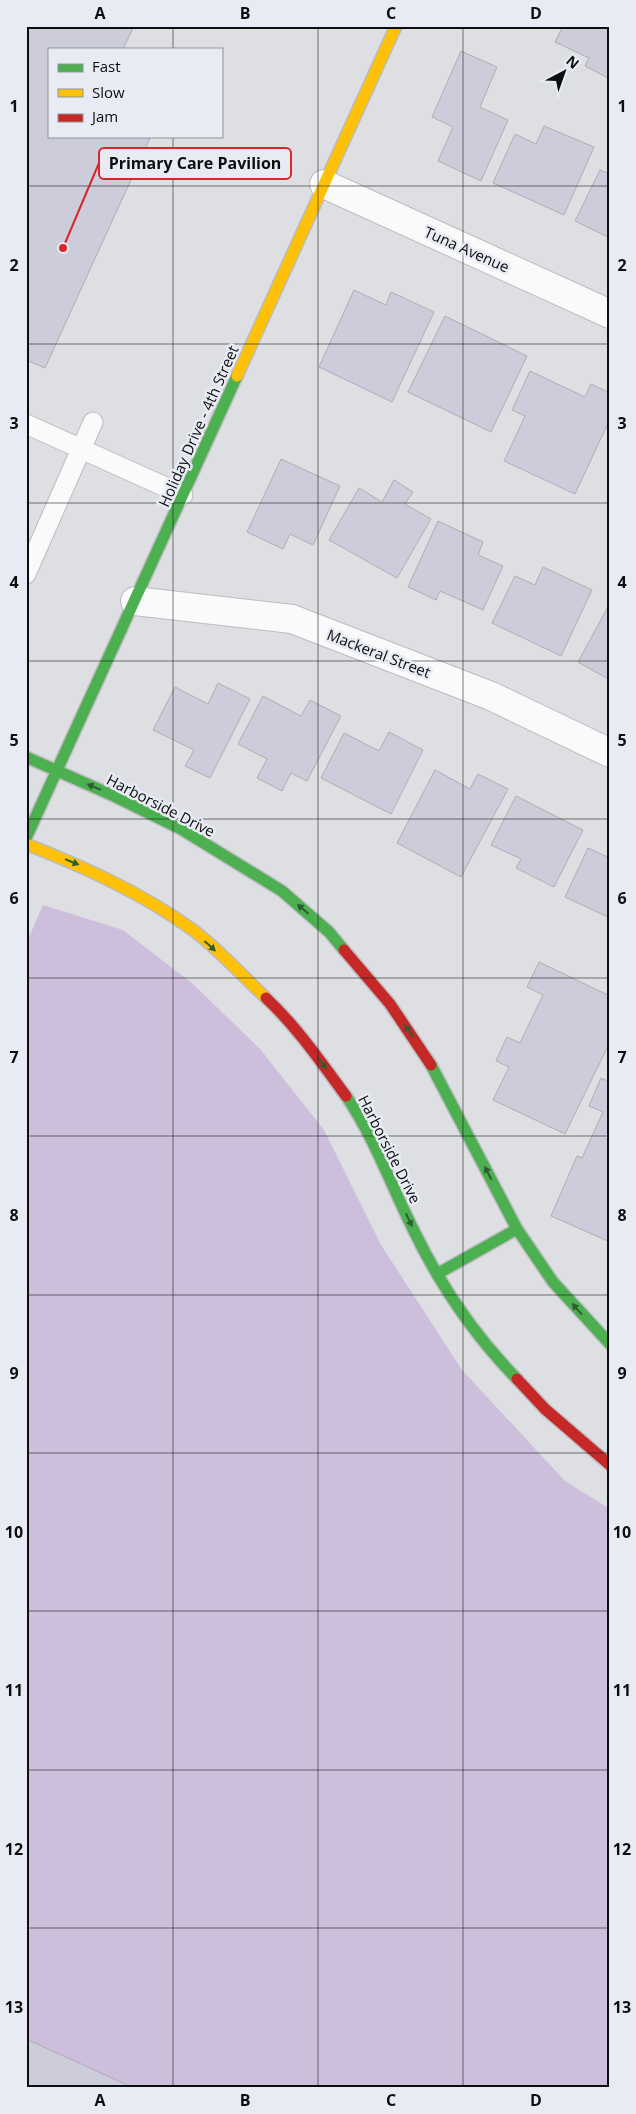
<svg xmlns="http://www.w3.org/2000/svg" width="636" height="2114" viewBox="0 0 636 2114" font-family="'Open Sans',sans-serif">
<style>
.green{fill:#cdbfdb}
.building{fill:#cdccda;stroke:#aeafb2}
.lines{fill:none;stroke-linecap:round;stroke-linejoin:round}
.lane-casing{stroke:#bbbcbf;stroke-width:21}
.street-casing{stroke:#bbbcbf;stroke-width:30}
.fast-casing{stroke:#bbbcbf;stroke-width:14}
.slow-casing{stroke:#bbbcbf;stroke-width:14}
.jam-casing{stroke:#bbbcbf;stroke-width:14}
.lane{stroke:#fafafb;stroke-width:19}
.street{stroke:#fafafb;stroke-width:28}
.fast{stroke:#4caf50;stroke-width:11}
.slow{stroke:#ffc107;stroke-width:11}
.jam{stroke:#c62828;stroke-width:11}
.oneway{fill:#2c5e30}
.grid{fill:none;stroke:#0d0e10;stroke-width:1;stroke-opacity:0.55}
.labels{text-anchor:middle;dominant-baseline:central;stroke-width:5;stroke-linejoin:round;paint-order:stroke}
.street-label{font-size:15px;fill:#0d0e10;stroke:#e8ebf3}
.leader{fill:none;stroke:#d62828;stroke-width:2}
.callout-dot{fill:#d62828;stroke:#e8ebf3;stroke-width:2}
.callout{fill:#e8ebf3;stroke:#d62828;stroke-width:2}
.callout-label{font-size:16px;text-anchor:middle;font-weight:bold;fill:#0d0e10}
.neatline{fill:none;stroke:#0d0e10;stroke-width:2}
.grid-label{font-size:16px;text-anchor:middle;font-weight:bold;fill:#0d0e10}
</style>
<rect width="100%" height="100%" fill="#dedfe3"/>
<path class="green" d="M43,905L123,930L193,984L260,1049L324,1130L381,1245L462,1370L565,1481L610,1509V2088H26V944Z"/>
<g class="building">
<path d="M26,26H134L123,49H49V136H151L45,368L26,360Z"/>
<path d="M563,26H604L610,29V79L585,66L589,58L555,42Z"/>
<path d="M461,51L497,67L480,107L508,120L481,181L438,161L453,127L432,117Z"/>
<path d="M544,126L594,147L564,215L493,183L515,134L536,144Z"/>
<path d="M600,170L610,174V238L575,221Z"/>
<path d="M354,290L386,305L391,292L434,312L392,402L319,367Z"/>
<path d="M445,316L527,356L491,432L408,392Z"/>
<path d="M530,371L585,397L591,384L610,393V419L575,494L504,461L525,416L512,410Z"/>
<path d="M281,459L340,486L313,545L290,534L283,549L247,532Z"/>
<path d="M394,480L413,492L405,504L431,519L397,578L329,540L359,488L382,502Z"/>
<path d="M438,521L483,542L478,555L503,566L483,610L440,591L436,600L408,587Z"/>
<path d="M543,567L592,590L561,656L492,623L515,576L535,585Z"/>
<path d="M610,603V680L578,662Z"/>
<path d="M218,683L250,699L210,778L185,766L194,750L153,730L175,687L208,704Z"/>
<path d="M263,696L301,716L310,700L341,716L307,781L291,773L282,791L257,778L267,759L238,744Z"/>
<path d="M389,732L423,750L391,814L321,778L344,733L379,751Z"/>
<path d="M435,770L470,789L478,774L508,789L461,877L397,843Z"/>
<path d="M516,796L583,830L554,887L516,868L521,859L491,845Z"/>
<path d="M588,848L610,858V918L565,897Z"/>
<path d="M539,962L610,996V1042L565,1134L493,1100L509,1067L496,1061L507,1037L520,1043L543,995L527,987Z"/>
<path d="M601,1078L610,1082V1242L551,1216L577,1156L582,1158L603,1112L589,1106Z"/>
<path d="M26,2039L134,2088H26Z"/>
</g>
<g class="lines">
<g class="lane-casing">
<g id="lane">
<path d="M26,424L183,495"/>
<path d="M26,574L93,422"/>
</g>
</g>
<g class="street-casing">
<g id="street">
<path d="M324,184L610,314"/>
<path d="M135,601L292,619L491,696L610,753"/>
</g>
</g>
<g class="fast-casing">
<g id="fast">
<path d="M26,757L114,796L181,829L282,891L329,932L344,950"/>
<path d="M26,838L237,376"/>
<path d="M431,1065L517,1229L553,1282L610,1344"/>
<path d="M346,1096C374,1137 391,1185 413,1229C439,1283 475,1336 517,1379"/>
<path d="M437,1274L517,1229"/>
</g>
</g>
<g class="slow-casing">
<g id="slow">
<path d="M237,376L396,26"/>
<path d="M26,844C84,867 142,893 193,930C217,948 244,977 266,998"/>
</g>
</g>
<g class="jam-casing">
<g id="jam">
<path d="M344,950L390,1004L431,1065"/>
<path d="M266,998C297,1027 321,1062 346,1096"/>
<path d="M517,1379L545,1409L610,1465"/>
</g>
</g>
<use href="#lane" class="lane"/>
<use href="#street" class="street"/>
<use href="#fast" class="fast"/>
<use href="#slow" class="slow"/>
<use href="#jam" class="jam"/>
</g>
<defs><path id="oneway-solid" d="M-6-.8H1V-3.2L6.5 0L1 3.2V.8H-6Z" transform="scale(1.25)"/></defs>
<g class="oneway">
<use href="#oneway-solid" transform="translate(94 787) rotate(-157)"/>
<use href="#oneway-solid" transform="translate(72 862) rotate(22)"/>
<use href="#oneway-solid" transform="translate(303 909) rotate(-139)"/>
<use href="#oneway-solid" transform="translate(210 946) rotate(42)"/>
<use href="#oneway-solid" transform="translate(409 1031) rotate(-125)"/>
<use href="#oneway-solid" transform="translate(322 1063) rotate(55)"/>
<use href="#oneway-solid" transform="translate(488 1173) rotate(-117)"/>
<use href="#oneway-solid" transform="translate(409 1220) rotate(65)"/>
<use href="#oneway-solid" transform="translate(577 1309) rotate(-131)"/>
</g>
<path class="grid" d="M173,26V49M318,26V2088M463,26V2088M173,136V2088M26,186H610M26,344H610M26,503H610M26,661H610M26,819H610M26,978H610M26,1136H610M26,1295H610M26,1453H610M26,1611H610M26,1770H610M26,1928H610"/>
<g class="labels">
<g class="street-label">
<text transform="translate(467 249) rotate(24)">Tuna Avenue</text>
<text transform="translate(198 426) rotate(-66)">Holiday Drive - 4th Street</text>
<text transform="translate(379 653) rotate(21)">Mackeral Street</text>
<text transform="translate(161 805) rotate(27)">Harborside Drive</text>
<text transform="translate(390 1149) rotate(63)">Harborside Drive</text>
</g>
</g>
<path class="leader" d="M63 248L99 163"/>
<circle class="callout-dot" cx="63" cy="248" r="5"/>
<rect class="callout" x="99" y="148" width="192" height="31" rx="5"/>
<g class="callout-label">
<text x="195" y="169">Primary Care Pavilion</text>
</g>
<rect width="636" height="2114" fill="none" stroke="#e8ebf3" stroke-width="55"/>
<rect x="48" y="48" width="175" height="90" fill="#e8ebf3" stroke="#909398"/>
<rect x="58" y="64" width="25" height="8" fill="#4caf50" stroke="#909398"/>
<text x="92" y="72" font-size="15" fill="#0d0e10">Fast</text>
<rect x="58" y="89" width="25" height="8" fill="#ffc107" stroke="#909398"/>
<text x="92" y="98" font-size="15" fill="#0d0e10">Slow</text>
<rect x="58" y="114" width="25" height="8" fill="#c62828" stroke="#909398"/>
<text x="92" y="122" font-size="15" fill="#0d0e10">Jam</text>
<g transform="translate(564 72) rotate(41)" stroke="#e8ebf3" stroke-width="4" paint-order="stroke">
<path d="M0-4L9 19L0 12L-9 19Z" fill="#0d0e10"/>
<text y="-8" font-size="14" font-weight="bold" text-anchor="middle" fill="#0d0e10">N</text>
</g>
<rect x="28" y="28" width="580" height="2058" class="neatline"/>
<g class="grid-label">
<text x="100" y="19">A</text>
<text x="245" y="19">B</text>
<text x="391" y="19">C</text>
<text x="536" y="19">D</text>
<text x="14" y="112">1</text>
<text x="622" y="112">1</text>
<text x="14" y="271">2</text>
<text x="622" y="271">2</text>
<text x="14" y="429">3</text>
<text x="622" y="429">3</text>
<text x="14" y="588">4</text>
<text x="622" y="588">4</text>
<text x="14" y="746">5</text>
<text x="622" y="746">5</text>
<text x="14" y="904">6</text>
<text x="622" y="904">6</text>
<text x="14" y="1063">7</text>
<text x="622" y="1063">7</text>
<text x="14" y="1221">8</text>
<text x="622" y="1221">8</text>
<text x="14" y="1379">9</text>
<text x="622" y="1379">9</text>
<text x="14" y="1538">10</text>
<text x="622" y="1538">10</text>
<text x="14" y="1696">11</text>
<text x="622" y="1696">11</text>
<text x="14" y="1855">12</text>
<text x="622" y="1855">12</text>
<text x="14" y="2013">13</text>
<text x="622" y="2013">13</text>
<text x="100" y="2106">A</text>
<text x="245" y="2106">B</text>
<text x="391" y="2106">C</text>
<text x="536" y="2106">D</text>
</g>
</svg>
